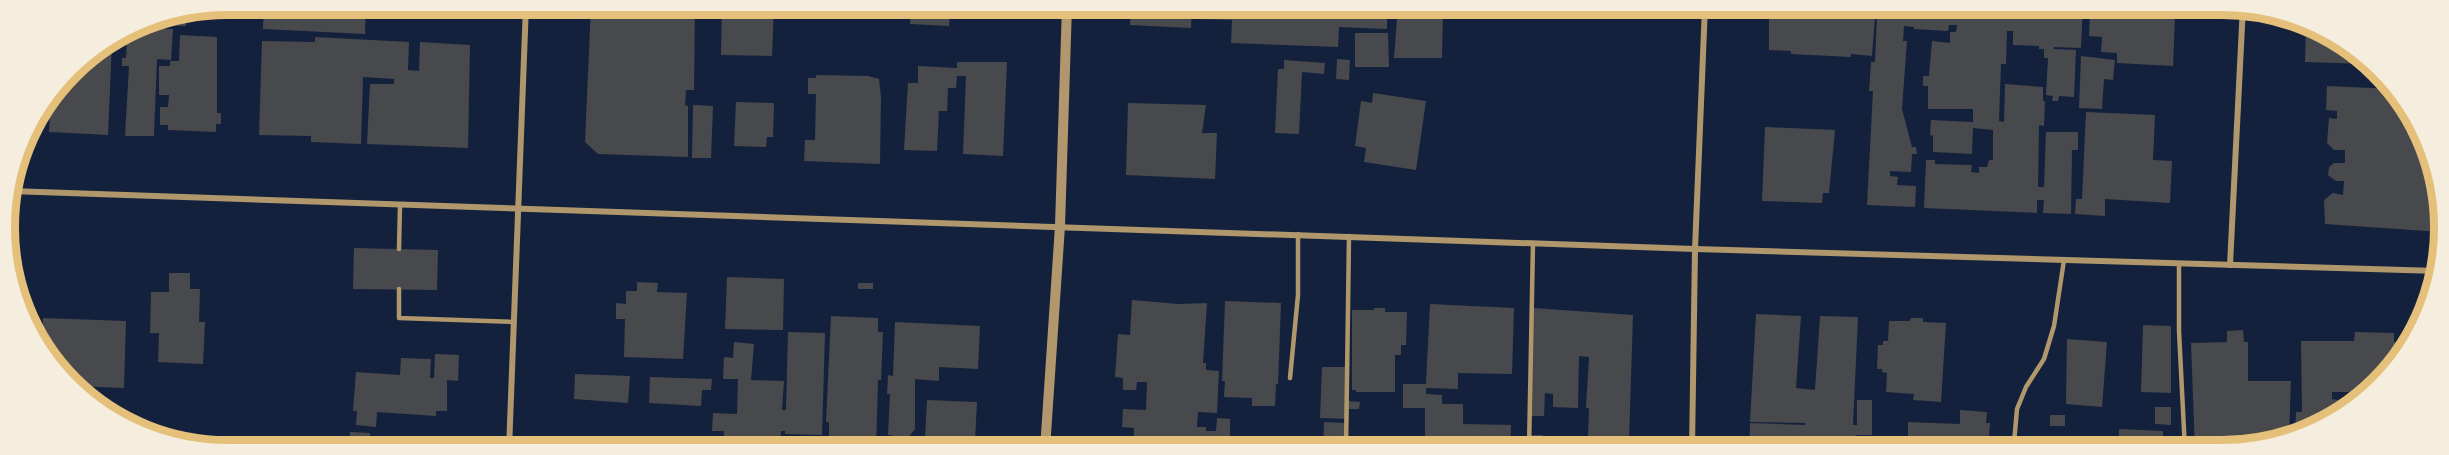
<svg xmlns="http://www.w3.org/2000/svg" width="2449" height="455" viewBox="0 0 2449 455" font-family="Jost,sans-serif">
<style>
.building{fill:#48494c}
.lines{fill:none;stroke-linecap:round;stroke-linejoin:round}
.service{stroke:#b1986c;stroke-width:4.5}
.minor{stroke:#b1986c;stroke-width:6}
.tertiary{stroke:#b1986c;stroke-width:10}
.rim{fill:none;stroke:#e5c07b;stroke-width:8}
</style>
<rect width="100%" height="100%" fill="#14213d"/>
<g class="building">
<path d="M264,5H366L365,34L263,29Z"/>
<path d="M591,5H695L694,90H686L685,105L688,106V157L598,154L585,142Z"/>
<path d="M722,5H774L772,56L721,55Z"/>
<path d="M911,5H1001L1000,18L950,15L949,26L910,24Z"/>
<path d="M1131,5H1192L1191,28L1130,25Z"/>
<path d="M1199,5L1387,6V29L1339,27L1338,47L1231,43L1232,20L1198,19Z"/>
<path d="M1398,6H1443L1442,58H1394Z"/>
<path d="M1769,6H2083L2081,48L2054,47V49L2076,50L2074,97L2059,96L2058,101H2052L2053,96L2046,95L2048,58H2044V49H2039V46L2013,45V31H2007L2006,64H2001L1999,121L2004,122L2005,84L2043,87V101H2045L2044,126L2039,125L2038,187H2044L2046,132H2078V150H2072L2071,214L2043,213L2044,200H2037V213L1924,208L1926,160H1935V164L1972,165L1971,172L1979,173V167H1987L1989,160H1993V130L1973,128L1972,154L1933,152V136L1930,135L1931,120L1973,122V109H1928V86H1923V76H1929L1932,41L1950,43V32H1956L1957,25H1949L1948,31L1914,29V27L1904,26L1903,41H1907L1902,109L1912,147H1916L1917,154H1912L1911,172L1890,171V176L1898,177L1897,185L1916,186L1915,207L1867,205L1873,91H1869L1871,62H1875L1877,17H1875L1872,56L1851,54V57L1791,54V51L1769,50Z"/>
<path d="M186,13V26L162,25V29H173L171,60L157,59L154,136H125L129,66H122V58H126L127,37L120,36L142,21Z"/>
<path d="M2090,13L2175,16L2173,66L2117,63V53L2101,52L2102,37L2089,36Z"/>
<path d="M2306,25L2333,34L2367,64L2305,62Z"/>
<path d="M1355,33H1388L1389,67H1355Z"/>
<path d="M180,35L217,37V113H221V124H216V132L168,130V125H160V107H168L169,95H159V66H170V61H179Z"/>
<path d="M315,37L409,42L408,70L419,71L420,42L470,45L468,148L367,144L370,84H394V79L363,77L361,144L311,142V136L259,135L262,41L315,42Z"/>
<path d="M112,41L108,135L49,132L51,98L70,70Z"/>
<path d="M2081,56L2115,60L2113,80L2104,79L2102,109L2079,108Z"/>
<path d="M1337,59L1350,60L1349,80L1336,79Z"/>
<path d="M1284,60L1325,63L1324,74L1302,72L1299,134L1275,133L1278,69H1284Z"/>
<path d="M957,62H1007L1003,156L963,154L966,76H957L956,88H948L947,111H939L937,151L904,150L908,83H918V66L957,68Z"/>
<path d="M816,75L868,76L879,79L881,97L880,164L804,161L805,140H815L816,94H808V78H816Z"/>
<path d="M2327,86L2394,89V87L2398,91L2437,169L2441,232L2325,224L2324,200L2333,193L2343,195L2344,181H2336L2328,175L2329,167L2334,163H2345V150H2334L2327,143L2329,118L2337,119V111L2326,110Z"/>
<path d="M1373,93L1426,101L1416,170L1364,162L1366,148L1355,146L1361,101L1372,103Z"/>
<path d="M736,102L774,103L773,137H767L766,147L734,146Z"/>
<path d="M1128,103L1206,105L1202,133H1217L1215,179L1126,175Z"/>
<path d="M693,105L713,106L711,158H692Z"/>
<path d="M2086,112L2155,115L2153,160L2172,161L2170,203L2105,199V216L2075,214L2076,199H2082Z"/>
<path d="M1765,127L1835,130L1829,193H1823L1822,203L1762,201Z"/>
<path d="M354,248L438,250L437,290L353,289Z"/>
<path d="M169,273H190V289H200L199,322H205L203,364L158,362L159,333H150L151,292H169Z"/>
<path d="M727,277L784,279L783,330L725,329Z"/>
<path d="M637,282L658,283L657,292L687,293L683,359L624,357L625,319H616V303L626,304V291H637Z"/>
<rect x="858" y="283" width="15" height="6"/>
<path d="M1132,300L1178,304L1207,303L1203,363H1206V370L1219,371L1217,413L1198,412L1197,427H1206V431H1216L1217,418L1230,419V449H1133L1134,428L1122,427L1123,409L1146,410L1147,382H1137L1136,390H1123V378L1115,377L1118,334L1130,335Z"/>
<path d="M1225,301L1281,303L1278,384H1276L1275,406H1252V398L1224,397L1225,381H1222Z"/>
<path d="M1430,304L1514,308L1512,374L1458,373V389L1426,388V394L1442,395V404H1463V424L1511,425L1510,450L1425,449V408H1403V384H1426Z"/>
<path d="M1374,308H1385V312H1407L1406,345H1401V355H1395V392H1356V390H1352V310H1374Z"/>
<path d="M1533,308L1633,315L1629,440L1588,438L1589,408H1586L1589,357L1579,356L1578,408L1553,407V394L1545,393L1544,416H1531Z"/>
<path d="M1756,314L1801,316L1796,388L1815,390L1820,316L1858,317L1853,425H1857V400H1872V435H1856V450H1749L1750,423L1805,425V423L1750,422Z"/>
<path d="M831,316L878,318V332H883L881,380H878L876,449H790V445L829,446V422H826Z"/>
<path d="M43,318L126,321L124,388L74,386L60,374L42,344Z"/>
<path d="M1911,318H1923V322L1946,323L1941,402L1913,400L1914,394L1886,392L1887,373L1882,372V369H1877L1878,345H1883V341H1888L1889,321H1910Z"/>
<path d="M895,322L980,326L978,369L939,367V381L915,379V429L908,438L888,435L890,394H887L888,375L893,376Z"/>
<path d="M2143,325L2171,326V393L2141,392Z"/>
<path d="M2243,330L2244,342H2248V381H2291L2289,436L2236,450H2195L2191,343L2227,342V331Z"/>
<path d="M788,332L825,333L822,435L785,434V431H781L780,449H723L724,431H712L713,413L737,414L738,379H723L724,357L733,358L734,342L754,344L751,380L784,381L782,410H786Z"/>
<path d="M2355,332L2394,333V342H2396L2395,362L2379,385L2363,397V392H2332V399L2338,400V405H2351L2320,428L2295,434L2296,412H2302L2301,341H2354Z"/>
<path d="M2067,339L2107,342L2102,407L2066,404Z"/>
<path d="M435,354L459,355L458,381L447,380V411H436V416L377,412L376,427L356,425L357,411H353L356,372L400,375L401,358L431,359L430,378H434Z"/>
<path d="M1322,367H1349L1348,401L1360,402L1359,409H1349V419L1320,418Z"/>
<path d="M575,374L630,376L628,403L574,399Z"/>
<path d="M650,377L712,379L711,390H702L701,406L649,403Z"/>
<path d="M927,400L977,402L975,441L950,440V449H916V445H919V439H925Z"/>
<path d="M2155,407H2171V425L2155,424Z"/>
<path d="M1960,410L1987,412L1986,423H1990L1988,450H1908V422L1960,424Z"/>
<rect x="2050" y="415" width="15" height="11"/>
<path d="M1324,422L1346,423L1345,449H1323Z"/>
<path d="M2119,429L2163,431V450H2119Z"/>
<path d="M350,432L370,433V442L431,444V449H349Z"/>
<path d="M1530,435H1543L1542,450H1530Z"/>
<path d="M2065,437L2095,438V450H2065Z"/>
</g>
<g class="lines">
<g class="service">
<path d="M399,249L400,205"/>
<path d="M2179,264V331L2185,450"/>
<path d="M399,289V318L514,322"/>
<path d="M1290,378L1298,295V234"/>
<path d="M2014,443L2017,409L2026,387L2044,359L2054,326L2064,260"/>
<path d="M1346,449L1349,236"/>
<path d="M1529,450L1533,243"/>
</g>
<g class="minor">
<path d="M10,191L1695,249L2438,271"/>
<path d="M2230,265L2243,6"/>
<path d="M509,449L526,5"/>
<path d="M1692,450L1695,249L1705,6"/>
</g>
<path class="tertiary" d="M1045,449L1060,226L1067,5"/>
</g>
<path d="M0 0H2449V455H0ZM227 15H2222A212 212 0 0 1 2434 227V228A212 212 0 0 1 2222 440H227A212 212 0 0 1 15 228V227A212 212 0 0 1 227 15Z" fill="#f5edde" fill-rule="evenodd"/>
<path class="rim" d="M227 15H2222A212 212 0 0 1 2434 227V228A212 212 0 0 1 2222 440H227A212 212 0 0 1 15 228V227A212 212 0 0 1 227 15Z"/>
</svg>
